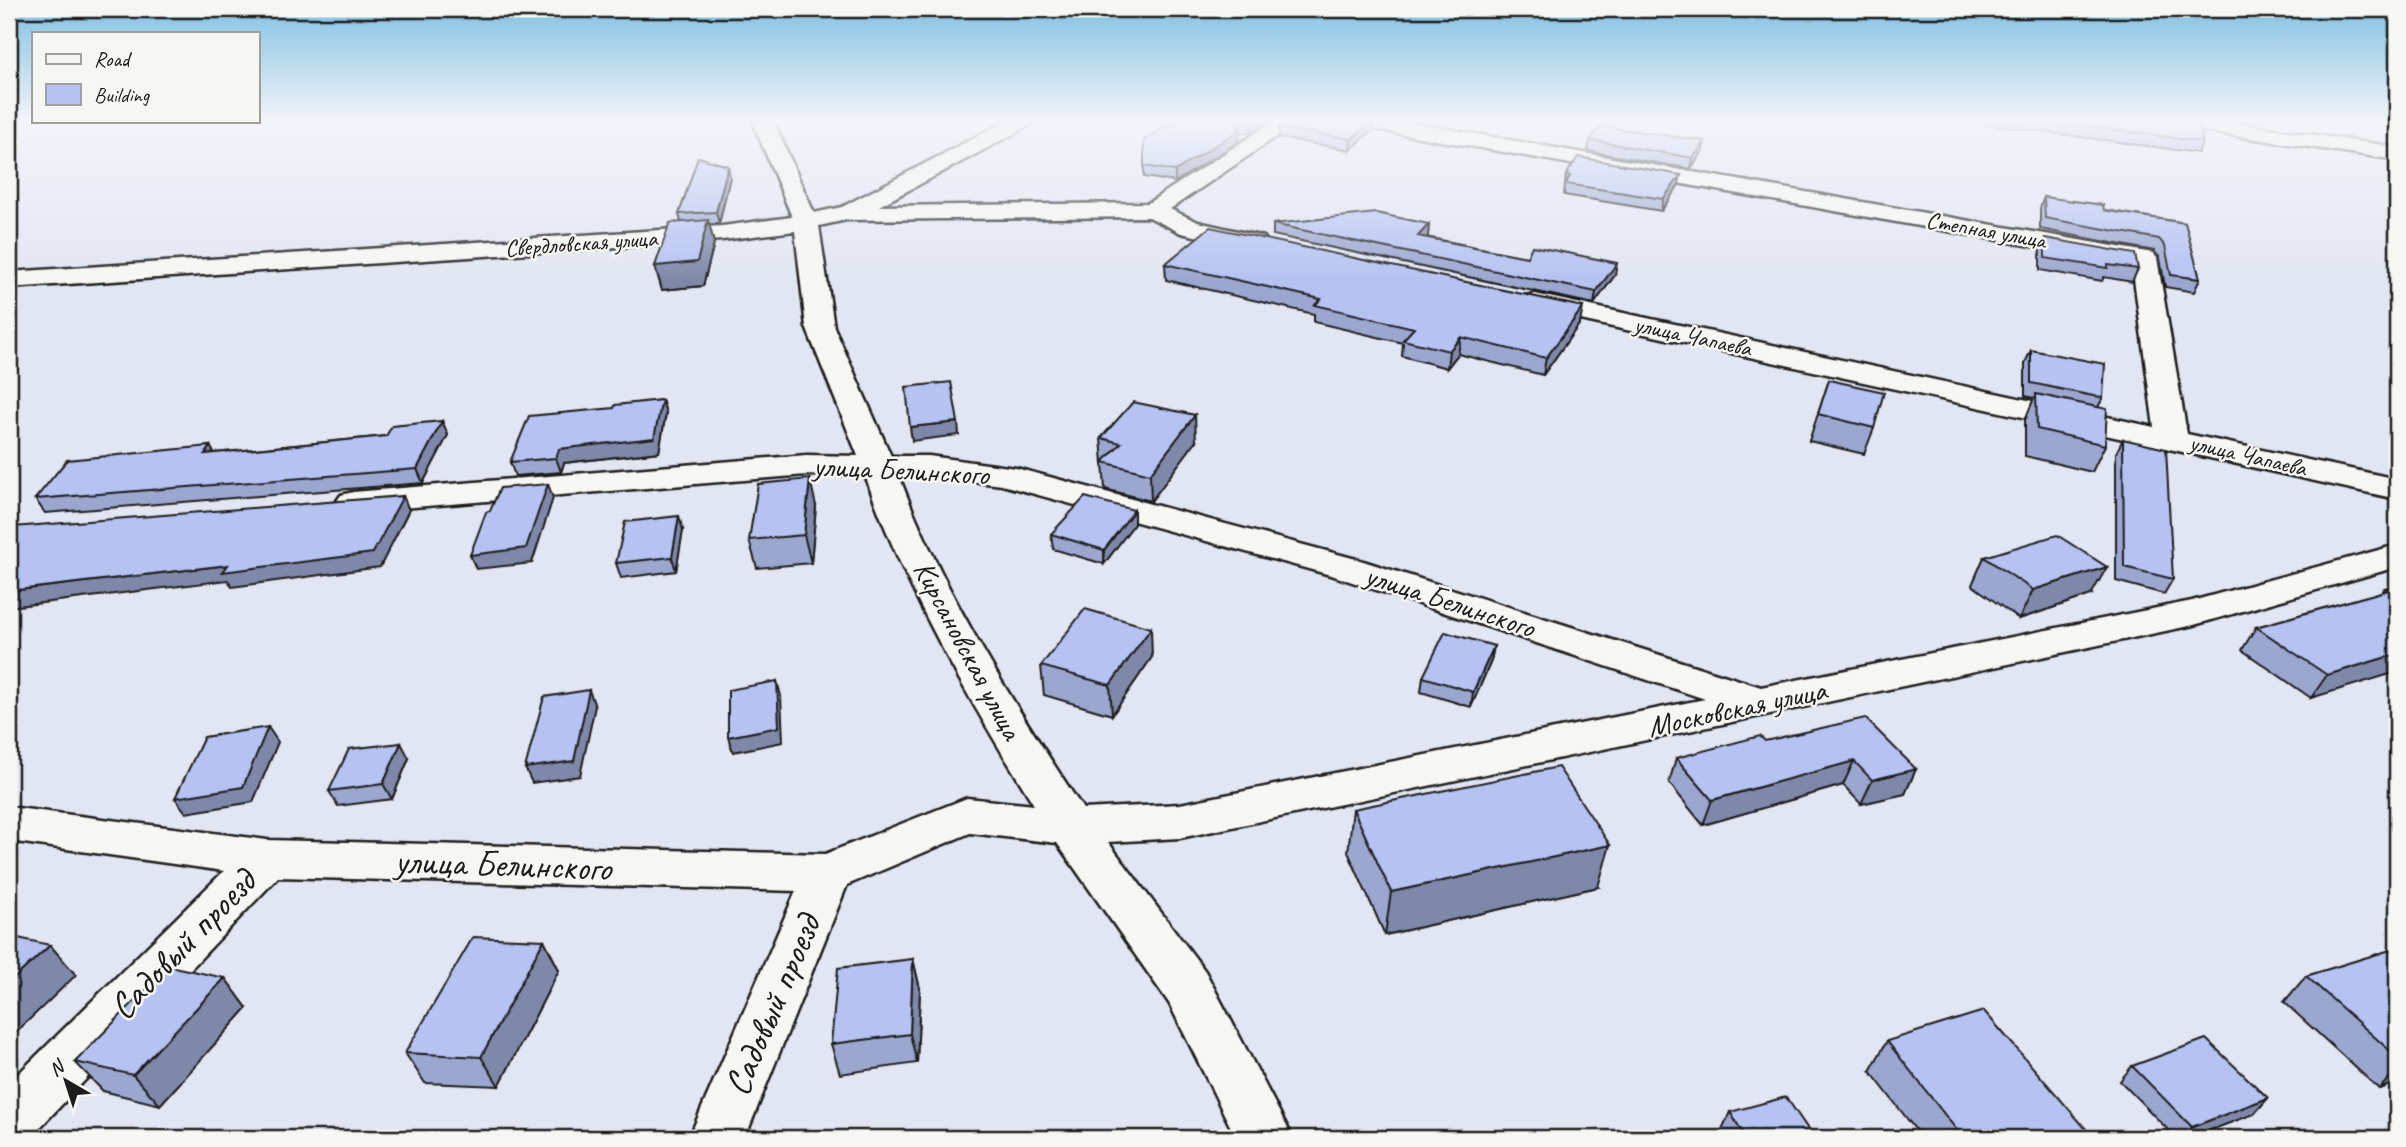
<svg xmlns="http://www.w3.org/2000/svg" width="2406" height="1147" viewBox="0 0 2406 1147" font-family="Caveat,sans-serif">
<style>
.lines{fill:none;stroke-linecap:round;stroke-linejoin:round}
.street-casing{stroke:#1c1c1c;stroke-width:5}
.street{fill:#f6f6f2;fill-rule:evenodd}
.wall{fill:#9ca7d0;stroke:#1c1c1c;stroke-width:2}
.shaded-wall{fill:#7f88a9;stroke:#1c1c1c;stroke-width:2}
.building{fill:#b5c2f2;stroke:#1c1c1c;stroke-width:2}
.labels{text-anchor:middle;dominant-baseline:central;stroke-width:5;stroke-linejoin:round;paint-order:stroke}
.far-street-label{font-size:24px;fill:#1c1c1c;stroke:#f6f6f2}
.street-label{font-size:30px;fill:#1c1c1c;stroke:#f6f6f2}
.near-street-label{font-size:37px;fill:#1c1c1c;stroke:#f6f6f2}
</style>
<rect width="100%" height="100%" fill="#e2e6f2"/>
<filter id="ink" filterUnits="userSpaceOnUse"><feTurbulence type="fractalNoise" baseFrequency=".0143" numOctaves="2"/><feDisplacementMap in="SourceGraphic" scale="14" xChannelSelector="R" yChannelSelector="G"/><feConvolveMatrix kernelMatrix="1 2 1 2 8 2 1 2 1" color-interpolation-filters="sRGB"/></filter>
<g filter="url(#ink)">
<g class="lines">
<g class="street-casing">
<g id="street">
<path d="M752,120H773L814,213L842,207L1008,120H1035L1032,124L879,206L1148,203L1276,120H1301L1170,209L1198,222L1264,237L1267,242L1264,247L1255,249L1181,233L1149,217L846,220L819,226L834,327L891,456H929L1016,468L1360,560L1761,687L2192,601L2397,545V567L2194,625L1180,838L1108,842L1205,971L1293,1138H1236L1169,1003L1057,843L970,833L847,885L745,1138H689L796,891L278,877L30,1138H9V1083L224,871L9,841V807L267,840L825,854L967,798L1034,805C969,700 906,592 865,475H807L353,512L341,509L336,502L341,495L353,492L807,455L858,456L806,327L795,231L722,240L9,288V272L722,226L792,217ZM899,476H929L1002,485L1334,576L1705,699L1180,804L1083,809C1013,703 944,595 899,476Z"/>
<path d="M1348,120H1396L2153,253L2157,258L2187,434L2397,479V499L1535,310L1525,308L1521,302L1525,296L1535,294L2154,427L2132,264L1358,126Z"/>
<path d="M2159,120H2214L2397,147V160L2169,126Z"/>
</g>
</g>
<use href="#street" class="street"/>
</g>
<g class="wall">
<path d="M1177,120H1271L1251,133L1240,132L1238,142L1175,182L1144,177V140Z"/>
<path d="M1980,120H2189L2203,142L2198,153L1979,123Z"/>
<path d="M1373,121L1372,131L1350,150L1279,138V128Z"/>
<path d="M1590,140L1705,141L1702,152L1691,169L1588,151Z"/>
<path d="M728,166L730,177L719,224H709L714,243L703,286L662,290L655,266L681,222L679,214Z"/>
<path d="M1566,175H1681L1678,186L1661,211L1564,195Z"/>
<path d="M2044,197L2104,210L2185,223L2200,279L2194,292L2165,287L2160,258L2154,251L2040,229V208Z"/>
<path d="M1273,224H1429L1428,236L1426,237L1615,275L1594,304L1273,235Z"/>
<path d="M2045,238L2138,269L2132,282L2104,277L2102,281L2040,270V250Z"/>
<path d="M1165,264L1580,323L1543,375L1458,354L1447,368L1402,356L1403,343L1314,322V314L1166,280Z"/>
<path d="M2031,350L2103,398L2098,407L2105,445L2092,472L2025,456V420L2034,398L2025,396V363Z"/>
<path d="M1829,380L1874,428L1864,454L1809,441Z"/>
<path d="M662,400L666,413L659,452L564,463L561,472L515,476L510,462L614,408Z"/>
<path d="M442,421L448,435L423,483L45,513L35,499L210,446L214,453L386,436Z"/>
<path d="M1101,438L1196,441L1151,501L1105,489Z"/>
<path d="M2123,439L2173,579L2164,594L2116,581V453Z"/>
<path d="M816,506L811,563L757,568L749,540Z"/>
<path d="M1134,524L1104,564L1053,549L1051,534Z"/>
<path d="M683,530L676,571L621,578L616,563Z"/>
<path d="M1984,557L2091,595L2019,619L1972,585Z"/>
<path d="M2397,585L2311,698L2242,650L2256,627L2382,592L2385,588Z"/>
<path d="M1494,646L1491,661L1471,707L1421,692L1423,677Z"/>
<path d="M1152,657L1112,715L1044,695L1041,666Z"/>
<path d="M1765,741L1916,769L1905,794L1861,804L1843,785L1703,825L1669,783L1676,758Z"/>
<path d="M409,758L392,799L338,806L329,791Z"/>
<path d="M1353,809L1598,887L1385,935L1348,852Z"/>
<path d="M544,940L559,970L499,1086L425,1083L405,1053Z"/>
<path d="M2397,948V1082L2379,1089L2284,1002L2306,976Z"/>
<path d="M913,959L920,989L917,1063L840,1074L831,1044Z"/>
<path d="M225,978L247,1008L160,1105L103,1091L75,1062Z"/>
<path d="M1887,1041L2093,1138H1922L1870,1071Z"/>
<path d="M2132,1066L2268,1098L2254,1114L2189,1138H2176L2120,1081Z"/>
<path d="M1730,1112L1814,1138H1718Z"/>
</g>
<g class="shaded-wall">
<path d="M1255,120H1271L1251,133V123Z"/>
<path d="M1240,121V132L1238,142L1175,182V171Z"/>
<path d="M1373,121L1372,131L1350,150L1351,139Z"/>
<path d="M1705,141L1702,152L1691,169L1693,158Z"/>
<path d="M728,166L730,177L719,224L716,212Z"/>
<path d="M1681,175L1678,186L1661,211L1663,199Z"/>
<path d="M708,220L714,243L703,286L662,290L655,266Z"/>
<path d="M1429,224L1428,236L1416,248L1418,236Z"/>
<path d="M1617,263L1615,275L1594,304L1596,292Z"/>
<path d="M1583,307L1580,323L1543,375L1546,358Z"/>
<path d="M1461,337L1458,354L1447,368L1449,351Z"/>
<path d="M662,400L666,413L659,452L564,463L561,472L556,458L559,449Z"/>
<path d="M1195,415L1196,441L1151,501L1150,474Z"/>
<path d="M442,421L448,435L423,483L417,469Z"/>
<path d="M958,422L959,435L912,441L910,427Z"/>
<path d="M210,446L218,460L205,454Z"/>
<path d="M810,479L816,506L811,563L804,535Z"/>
<path d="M548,484L553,498L532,563L476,569L470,555Z"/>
<path d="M403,496L409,510L380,567L232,587L228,580L9,607V591L228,565Z"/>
<path d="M1134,510V524L1104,564V550Z"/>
<path d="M679,516L683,530L676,571L672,557Z"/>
<path d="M2107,567L2091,595L2019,619L2033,590Z"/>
<path d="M1151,628L1152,657L1112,715L1110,685Z"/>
<path d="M1494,646L1491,661L1471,707L1473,692Z"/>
<path d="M2397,654V672L2311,698L2327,675Z"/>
<path d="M777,681L781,696L783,742L733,752L728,737Z"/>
<path d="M589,690L595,706L580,776L532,783L525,768Z"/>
<path d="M268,727L278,742L253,802L186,813L175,798Z"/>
<path d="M401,743L409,758L392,799L383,784Z"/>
<path d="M1854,761L1843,785L1703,825L1712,800Z"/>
<path d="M1916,769L1905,794L1861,804L1872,780Z"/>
<path d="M1610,845L1598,887L1385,935L1391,892Z"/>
<path d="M544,940L559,970L499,1086L481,1057Z"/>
<path d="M50,945L76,975L9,1039V983Z"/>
<path d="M913,959L920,989L917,1063L910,1034Z"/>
<path d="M225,978L247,1008L160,1105L133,1075Z"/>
<path d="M2397,1070V1082L2379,1089Z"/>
<path d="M2268,1098L2254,1114L2189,1138H2182L2192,1127Z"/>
</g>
<g class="building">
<path d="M1177,120H1255L1251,123L1240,121L1238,131L1175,171L1144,166V140Z"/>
<path d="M1289,120H1371L1373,121L1351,139L1279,128Z"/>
<path d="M2044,120H2189L2198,122L2203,142Z"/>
<path d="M1600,126L1705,141L1693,158L1590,140Z"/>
<path d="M698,157L728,166L716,212L679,214Z"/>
<path d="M1578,157L1681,175L1663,199L1566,184L1570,176L1566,175Z"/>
<path d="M2044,197L2103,205L2104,210L2185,223L2200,279L2171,275L2165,246L2159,239L2045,218Z"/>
<path d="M1376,213L1429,224L1418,236L1527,257L1532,246L1617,263L1596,292L1273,224Z"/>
<path d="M708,220L697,262L655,266L670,223Z"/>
<path d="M1210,227L1583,307L1546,358L1461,337L1449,351L1403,340L1414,328L1315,305L1321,299L1165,264Z"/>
<path d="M2045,238L2135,254L2138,269L2108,265V268L2045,258Z"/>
<path d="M2031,350L2105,364L2103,398L2031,383Z"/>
<path d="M1829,380L1884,392L1874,428L1818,414Z"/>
<path d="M951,382L958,422L910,427L906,387Z"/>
<path d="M2036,394L2107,409L2105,445L2037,429Z"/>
<path d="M662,400L654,438L559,449L556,458L510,462L529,416L614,408L615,405Z"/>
<path d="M1133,402L1195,415L1150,474L1103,462L1121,443L1101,438Z"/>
<path d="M442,421L417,469L35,499L67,460L210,446L205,454L386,436L392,426Z"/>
<path d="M2123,439L2166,449L2173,579L2124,567Z"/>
<path d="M810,479L804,535L749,540L758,484Z"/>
<path d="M548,484L526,548L470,555L486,512L490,511L500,488Z"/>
<path d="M403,496L373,553L223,572L228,565L9,591V532L13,527Z"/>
<path d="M1085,497L1134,510L1104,550L1051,534Z"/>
<path d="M679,516L672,557L616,563L625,522Z"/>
<path d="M2057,535L2107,567L2033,590L1984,557Z"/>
<path d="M2397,585V654L2327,675L2256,627L2389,590L2385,588Z"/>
<path d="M1085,609L1151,628L1110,685L1041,666Z"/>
<path d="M1445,632L1494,646L1473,692L1423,677Z"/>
<path d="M777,681L779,727L728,737V690Z"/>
<path d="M589,690L574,761L525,768L544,697Z"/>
<path d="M1865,718L1916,769L1872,780L1854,761L1712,800L1676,758L1760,736L1765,741Z"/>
<path d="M268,727L243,787L175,798L204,737Z"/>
<path d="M401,743L383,784L329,791L349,749Z"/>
<path d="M1558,767L1610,845L1391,892L1353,809Z"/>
<path d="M9,936L50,945L9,983Z"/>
<path d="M473,937L544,940L481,1057L405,1053Z"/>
<path d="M2397,948V1057L2306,976Z"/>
<path d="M913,959L910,1034L831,1044L838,968Z"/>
<path d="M169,966L225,978L133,1075L75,1062Z"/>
<path d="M1984,1011L2093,1137L2090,1138H1963L1887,1041Z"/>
<path d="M2206,1039L2268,1098L2192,1127L2132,1066Z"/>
<path d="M1786,1097L1814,1138H1746L1730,1112Z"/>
</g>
</g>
<linearGradient id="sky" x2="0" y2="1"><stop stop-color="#7fc0e3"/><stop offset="0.43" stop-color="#f2f4f9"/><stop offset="1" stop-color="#f2f4f9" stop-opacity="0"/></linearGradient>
<rect width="2406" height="281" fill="url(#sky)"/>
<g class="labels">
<g class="far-street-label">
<text transform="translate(1986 230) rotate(10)">Степная улица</text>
<text transform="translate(581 243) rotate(-4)">Свердловская улица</text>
<text transform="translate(1693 336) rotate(12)">улица Чапаева</text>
<text transform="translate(2248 455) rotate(13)">улица Чапаева</text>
</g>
<g class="street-label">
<text transform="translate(901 470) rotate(3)">улица Белинского</text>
<text transform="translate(1450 601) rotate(18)">улица Белинского</text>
<text transform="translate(968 650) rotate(62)">Кирсановская улица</text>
<text transform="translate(1737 708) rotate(-12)">Московская улица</text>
</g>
<g class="near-street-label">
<text transform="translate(503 864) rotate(2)">улица Белинского</text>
<text transform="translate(182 944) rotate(-46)">Садовый проезд</text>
<text transform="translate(772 1005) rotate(-67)">Садовый проезд</text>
</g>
</g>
<rect width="2406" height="1147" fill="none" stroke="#f6f6f2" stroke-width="35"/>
<rect x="18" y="18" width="2371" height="1112" fill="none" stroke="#1c1c1c" stroke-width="2.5" filter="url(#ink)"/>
<rect x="32" y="32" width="228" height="91" fill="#f6f6f2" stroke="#9f9f9c" stroke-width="2"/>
<rect x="46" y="54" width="35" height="10" fill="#f6f6f2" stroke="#9f9f9c" stroke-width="2"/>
<text x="94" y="66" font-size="21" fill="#1c1c1c">Road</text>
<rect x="46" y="84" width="35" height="21" fill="#b5c2f2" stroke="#9f9f9c" stroke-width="2"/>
<text x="94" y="102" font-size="21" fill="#1c1c1c">Building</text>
<g transform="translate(66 1081) rotate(321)" stroke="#f6f6f2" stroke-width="5" paint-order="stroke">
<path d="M0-5L12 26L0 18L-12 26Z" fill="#1c1c1c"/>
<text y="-10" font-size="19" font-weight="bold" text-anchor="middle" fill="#1c1c1c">N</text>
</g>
</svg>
